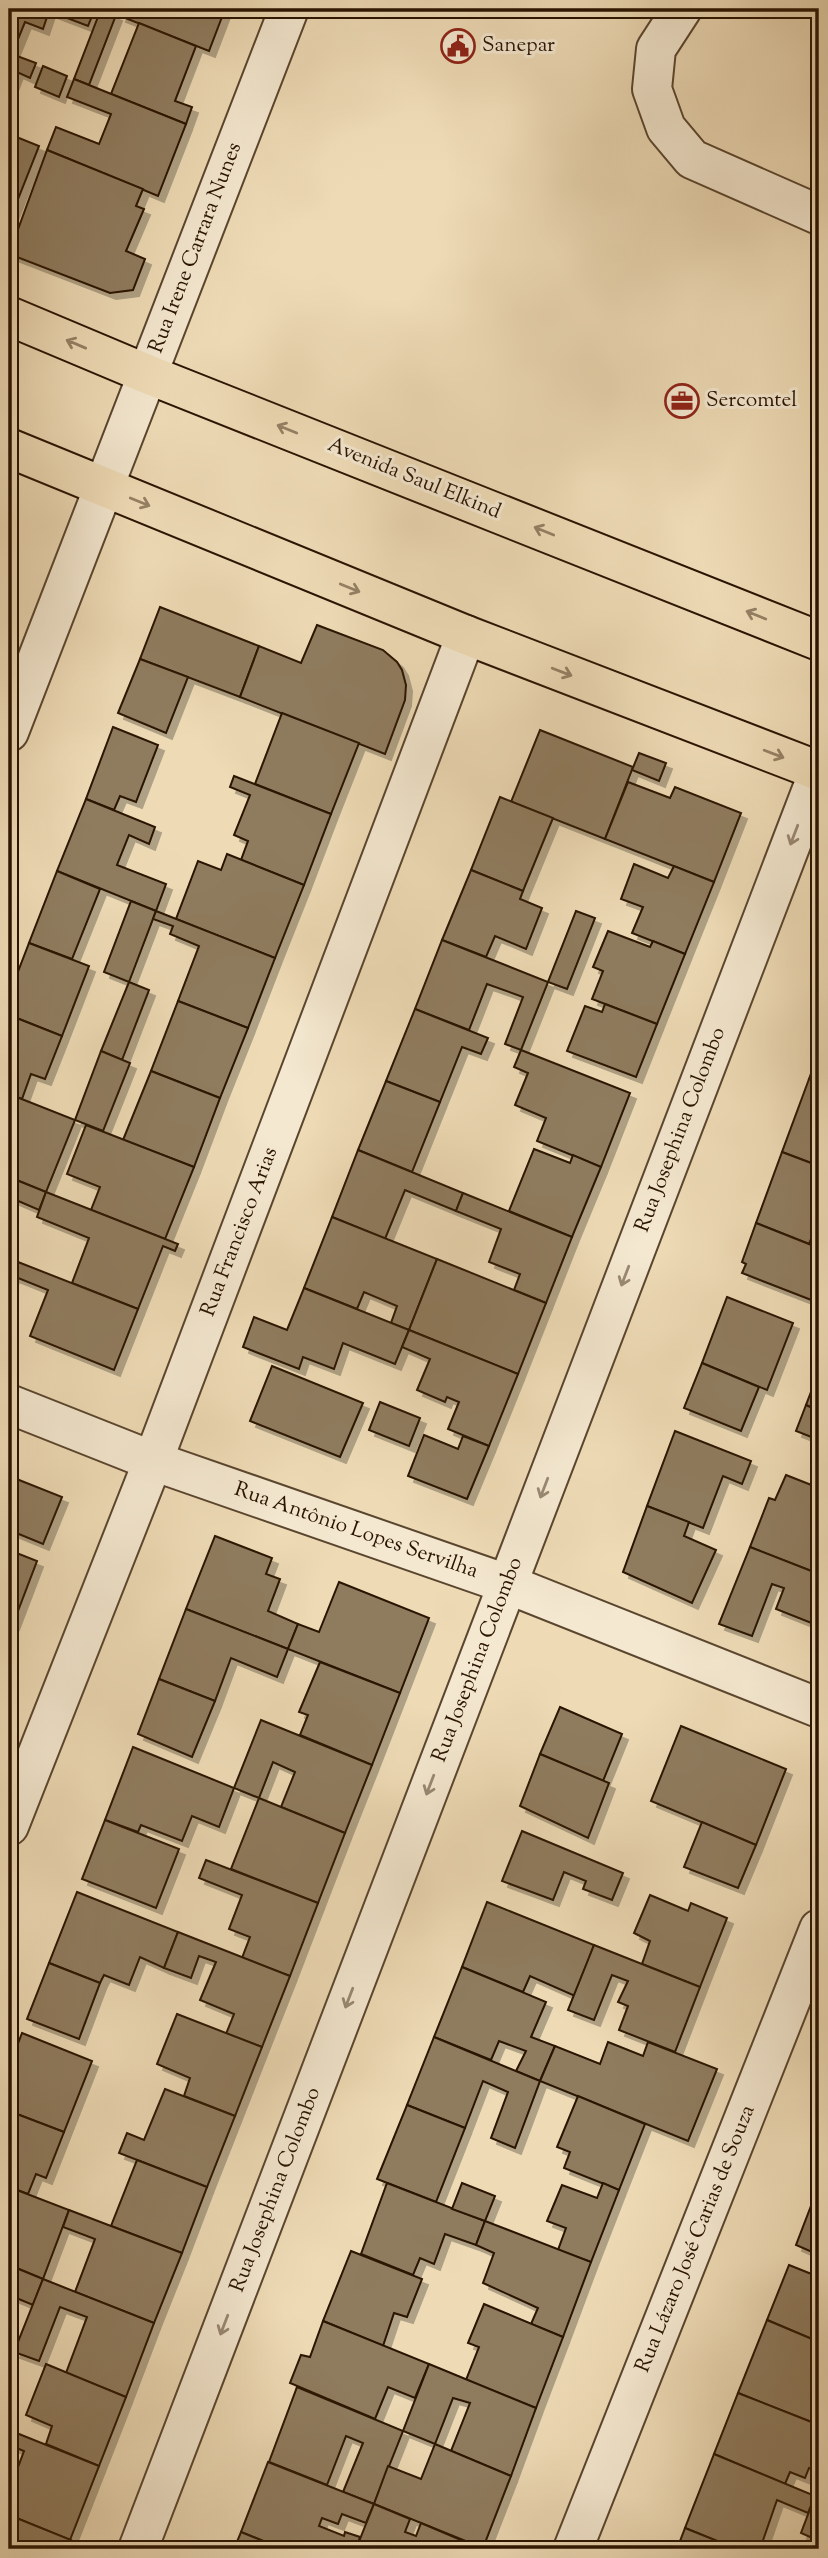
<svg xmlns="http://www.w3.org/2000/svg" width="828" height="2558" viewBox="0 0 828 2558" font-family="'Sorts Mill Goudy',serif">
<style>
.building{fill:#8f7b5f;stroke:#291301;stroke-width:2;filter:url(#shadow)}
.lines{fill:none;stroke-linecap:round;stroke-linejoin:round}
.minor-casing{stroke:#5a452e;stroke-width:42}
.major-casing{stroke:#291301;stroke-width:42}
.minor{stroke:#f4e8d0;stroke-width:38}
.major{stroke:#eedbb6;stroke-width:38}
.oneway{stroke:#958165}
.oneway2{stroke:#998873}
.labels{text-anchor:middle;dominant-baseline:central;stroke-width:6;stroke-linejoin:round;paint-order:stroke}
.poi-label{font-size:21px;fill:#291301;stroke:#f4e8d0;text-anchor:start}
.street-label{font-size:21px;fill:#291301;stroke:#f4e8d0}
</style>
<defs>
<filter id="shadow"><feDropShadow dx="6" dy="6" stdDeviation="0" flood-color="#0004"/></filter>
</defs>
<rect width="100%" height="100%" fill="#eedbb6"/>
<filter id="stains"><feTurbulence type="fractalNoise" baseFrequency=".00286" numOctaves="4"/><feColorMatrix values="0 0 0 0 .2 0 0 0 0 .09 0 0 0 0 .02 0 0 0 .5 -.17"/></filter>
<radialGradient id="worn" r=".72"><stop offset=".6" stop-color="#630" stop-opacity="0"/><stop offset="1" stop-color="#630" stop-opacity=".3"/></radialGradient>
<g class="building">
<path d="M9,9H95L88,26L49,11L43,29L25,22L12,54L9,53Z"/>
<path d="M101,9L116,15L89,85L74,79Z"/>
<path d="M123,9H225L209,51L120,16Z"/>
<path d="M139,23L196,46L175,101L192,107L186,124L111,94Z"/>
<path d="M9,53L36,63L30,78L17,72L9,93Z"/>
<path d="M43,66L67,76L59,97L35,87Z"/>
<path d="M74,79L186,124L158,196L47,150L56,127L99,144L111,114L67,97Z"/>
<path d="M9,134L39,146L9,222Z"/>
<path d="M47,150L143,189L136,206L144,209L126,251L145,259L133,290L110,293L9,254Z"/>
<path d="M160,607L259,646L240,697L140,659Z"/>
<path d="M317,625L383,650L397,662L402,670L406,685L405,700L385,754L240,697L259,646L301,663Z"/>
<path d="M140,659L188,677L166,733L118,713Z"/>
<path d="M282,713L359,743L331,814L255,784Z"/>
<path d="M113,727L158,745L136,802L120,796L114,810L86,799Z"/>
<path d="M540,730L633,767L605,839L511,802Z"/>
<path d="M639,753L666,763L659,781L632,770Z"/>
<path d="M234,776L331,814L304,885L241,860L248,841L234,835L250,795L230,787Z"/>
<path d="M628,782L670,798L675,787L741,813L714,882L605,839Z"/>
<path d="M500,797L553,818L523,891L471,870Z"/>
<path d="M86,799L155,827L149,844L129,835L117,865L166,884L156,911L57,871Z"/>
<path d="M227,854L304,885L275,958L176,919L198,861L221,870Z"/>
<path d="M634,864L668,878L674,866L714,882L685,954L632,933L643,907L621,899Z"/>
<path d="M471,870L523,891L520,899L542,908L526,949L495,936L486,957L442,940Z"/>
<path d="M57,871L100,889L72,959L29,943Z"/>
<path d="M131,901L156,911L129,982L104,972Z"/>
<path d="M156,911L275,958L248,1028L178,1001L199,946L170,934L173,926L153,919Z"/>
<path d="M576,911L595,918L567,989L548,982Z"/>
<path d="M608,931L650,947L653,941L685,954L657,1024L592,999L603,971L593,967Z"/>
<path d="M442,940L548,982L521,1050L505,1044L523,997L487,984L469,1030L415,1009Z"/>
<path d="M29,943L89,966L62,1036L9,1015V995Z"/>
<path d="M129,982L149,990L122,1060L101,1051Z"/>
<path d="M178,1001L248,1028L220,1098L151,1071Z"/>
<path d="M605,1004L657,1024L636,1077L567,1051L585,1006L602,1012Z"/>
<path d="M415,1009L488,1038L481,1054L462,1047L440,1102L386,1081Z"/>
<path d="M9,1015L62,1036L45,1079L31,1074L22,1099L9,1094Z"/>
<path d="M521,1050L630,1093L601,1167L537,1141L546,1118L515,1105L528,1073L514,1067Z"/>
<path d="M101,1051L130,1063L103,1131L75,1120Z"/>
<path d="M819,1052V1083L809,1079Z"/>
<path d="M151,1071L220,1098L194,1167L123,1140Z"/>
<path d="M809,1079L819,1083V1166L782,1152Z"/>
<path d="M386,1081L440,1102L412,1172L358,1150Z"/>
<path d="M9,1094L75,1120L46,1192L9,1177Z"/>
<path d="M86,1125L194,1167L165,1239L91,1210L100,1187L67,1174Z"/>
<path d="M534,1149L570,1163L573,1155L601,1167L572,1237L509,1211Z"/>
<path d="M358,1150L463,1193L456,1211L405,1190L385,1239L332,1217Z"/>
<path d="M782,1152L819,1166V1218L809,1244L756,1223Z"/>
<path d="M9,1177L46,1192L39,1210L9,1197Z"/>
<path d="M46,1192L178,1244L175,1251L163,1246L138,1309L72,1283L89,1238L37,1217Z"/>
<path d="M463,1193L572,1237L546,1303L514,1290L520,1274L489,1262L501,1229L456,1211Z"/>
<path d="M332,1217L437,1259L409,1330L391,1323L397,1306L364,1292L357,1309L304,1288Z"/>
<path d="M756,1223L819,1248V1303L742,1273L746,1264L742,1262Z"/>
<path d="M9,1258L18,1262L9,1288Z"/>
<path d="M437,1259L546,1303L518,1374L409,1330Z"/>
<path d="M18,1262L138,1309L114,1370L30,1336L48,1290L13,1276Z"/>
<path d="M304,1288L409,1330L395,1364L343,1343L334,1369L303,1357L299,1369L243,1347L254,1317L287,1330Z"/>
<path d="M727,1297L793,1323L767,1390L702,1363Z"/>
<path d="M409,1330L518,1374L489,1446L448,1429L459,1402L447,1397L445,1402L417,1390L430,1359L402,1347Z"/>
<path d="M702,1363L759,1387L741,1431L684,1408Z"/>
<path d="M272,1366L363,1403L340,1457L250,1421Z"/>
<path d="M819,1371V1411L806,1405Z"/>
<path d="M380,1402L420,1418L409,1446L369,1430Z"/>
<path d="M806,1405L819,1411V1440L796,1431Z"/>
<path d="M675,1431L751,1461L742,1484L723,1476L703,1528L647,1506Z"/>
<path d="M424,1435L458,1449L463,1436L489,1446L467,1499L408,1476Z"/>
<path d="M786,1475L819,1488V1574L750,1547L769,1498L775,1500Z"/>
<path d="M9,1476L62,1497L43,1544L9,1530Z"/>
<path d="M647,1506L689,1522L684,1536L716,1550L692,1603L623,1572Z"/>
<path d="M215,1536L272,1558L266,1574L280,1579L268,1611L298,1624L288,1649L186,1609Z"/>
<path d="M750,1547L819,1574V1626L776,1609L784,1588L772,1584L752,1636L719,1624Z"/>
<path d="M9,1550L37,1561L13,1624L9,1623Z"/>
<path d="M339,1582L429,1618L400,1693L288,1649L298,1624L319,1632Z"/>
<path d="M186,1609L288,1649L277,1677L231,1658L215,1701L159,1679Z"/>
<path d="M320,1662L400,1693L372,1765L300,1735L308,1715L299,1712Z"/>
<path d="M159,1679L215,1701L192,1757L138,1734Z"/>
<path d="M560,1707L622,1734L603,1781L540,1754Z"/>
<path d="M261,1720L372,1765L345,1833L281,1807L295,1772L273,1762L259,1798L234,1788Z"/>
<path d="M681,1726L786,1769L756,1845L651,1801Z"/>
<path d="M133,1747L234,1788L219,1827L192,1816L182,1841L141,1825L138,1832L105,1820Z"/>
<path d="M540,1754L609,1783L588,1838L520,1806Z"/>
<path d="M259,1798L345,1833L318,1903L231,1869Z"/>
<path d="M105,1820L179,1849L156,1908L82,1879Z"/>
<path d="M702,1822L756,1845L738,1888L684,1867Z"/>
<path d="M522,1831L623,1873L612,1900L583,1889L586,1881L564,1872L553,1900L502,1881Z"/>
<path d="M206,1860L318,1903L290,1976L242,1958L250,1937L229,1929L242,1895L199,1878Z"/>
<path d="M77,1892L178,1932L164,1968L140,1957L129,1985L104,1975L100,1983L49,1963Z"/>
<path d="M650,1895L688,1911L691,1903L727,1918L700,1987L642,1964L650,1941L634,1933Z"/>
<path d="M487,1902L594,1945L575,1996L530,1976L523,1992L462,1967Z"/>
<path d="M178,1932L290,1976L262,2047L226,2034L234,2014L200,2000L216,1962L199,1956L191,1978L164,1968Z"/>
<path d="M594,1945L700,1987L675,2052L619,2030L628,2006L618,2002L628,1981L612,1975L594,2020L568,2010Z"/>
<path d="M49,1963L100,1983L79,2039L27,2019Z"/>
<path d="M462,1967L546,2002L531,2037L555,2046L540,2081L516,2071L526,2051L499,2041L491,2060L434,2037Z"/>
<path d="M177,2014L262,2047L235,2116L184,2096L190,2078L157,2064Z"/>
<path d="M22,2033L92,2061L64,2132L9,2111V2067Z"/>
<path d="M434,2037L540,2081L515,2148L491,2138L508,2092L483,2081L465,2128L407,2105Z"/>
<path d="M608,2042L643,2056L648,2042L717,2069L688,2141L540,2081L555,2046L600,2064Z"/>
<path d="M165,2089L235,2116L207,2187L119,2153L127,2133L144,2140Z"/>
<path d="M578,2096L645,2124L619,2190L564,2168L570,2152L557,2147Z"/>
<path d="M407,2105L465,2128L436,2202L377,2179Z"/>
<path d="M9,2111L64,2132L46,2178L36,2174L28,2194L9,2187Z"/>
<path d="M137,2160L207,2187L182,2253L111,2226Z"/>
<path d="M387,2183L485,2221L476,2245L445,2234L434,2264L420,2258L413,2275L361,2254Z"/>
<path d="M462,2183L495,2196L485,2221L452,2209Z"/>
<path d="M603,2183L619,2190L591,2262L558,2250L566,2228L547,2221L562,2185L597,2198Z"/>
<path d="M819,2185V2255L796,2245Z"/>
<path d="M9,2187L69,2210L43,2279L9,2265Z"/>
<path d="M69,2210L182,2253L154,2323L75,2292L95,2239L63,2227Z"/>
<path d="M485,2221L591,2262L563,2337L531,2324L538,2308L483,2283L494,2253L476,2245Z"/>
<path d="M351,2251L422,2279L407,2317L394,2313L383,2346L323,2321Z"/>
<path d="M9,2265L43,2279L33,2305L9,2295Z"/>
<path d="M789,2265L819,2277V2342L767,2320Z"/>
<path d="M43,2279L154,2323L126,2397L66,2373L87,2317L60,2307L39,2361L14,2352Z"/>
<path d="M484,2304L563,2337L536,2408L466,2380L479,2347L468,2343Z"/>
<path d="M767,2320L819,2342V2425L738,2393Z"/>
<path d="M323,2321L429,2364L415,2398L388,2387L375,2419L290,2383L301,2355L310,2357Z"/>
<path d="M46,2364L126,2397L99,2466L46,2444L52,2426L26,2415Z"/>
<path d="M429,2364L536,2408L511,2476L451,2451L470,2403L453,2398L435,2444L403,2431Z"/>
<path d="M297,2387L403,2431L374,2504L343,2492L363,2443L346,2436L327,2485L269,2462Z"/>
<path d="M738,2393L819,2425V2472L809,2468L805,2478L790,2472L785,2484L714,2454Z"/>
<path d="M9,2430L99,2466L70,2540L9,2515V2491L24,2451L9,2445Z"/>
<path d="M435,2444L511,2476L483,2548L374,2504L388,2466L421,2479Z"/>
<path d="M714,2454L815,2496L808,2513L777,2500L760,2549H737L685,2528Z"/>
<path d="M268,2462L374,2504L366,2523L342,2514L338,2524L322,2518L319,2526L344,2536L345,2532L360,2537L356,2549H283L241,2532Z"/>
<path d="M815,2496L819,2498V2541L801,2533Z"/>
<path d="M374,2504L410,2519L405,2532L416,2536L421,2523L482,2549H356Z"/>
<path d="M9,2515L71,2540L67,2549H9Z"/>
<path d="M685,2528L737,2549H677Z"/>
<path d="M241,2532L283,2549H234Z"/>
</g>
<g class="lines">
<g class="minor-casing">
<g id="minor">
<path d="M682,9L656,49L652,89L666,128L692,159L819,215"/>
<path d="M9,732L289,9"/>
<path d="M9,1404L153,1461L507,1584L819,1708"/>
<path d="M9,1826L153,1461L466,635"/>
<path d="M138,2549L819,771"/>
<path d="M573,2549L819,1929"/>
</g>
</g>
<g class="major-casing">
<g id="major">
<path d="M9,316L147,374L819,641"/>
<path d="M9,448L466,635L819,771"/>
</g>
</g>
<use href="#minor" class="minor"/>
<use href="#major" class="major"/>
</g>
<defs><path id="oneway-shaft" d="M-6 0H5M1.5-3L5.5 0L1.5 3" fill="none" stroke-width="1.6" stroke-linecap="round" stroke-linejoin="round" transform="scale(1.75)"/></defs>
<g class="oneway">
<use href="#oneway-shaft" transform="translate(76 344) rotate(-157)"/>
<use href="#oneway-shaft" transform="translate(287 429) rotate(-158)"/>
<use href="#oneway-shaft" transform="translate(140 502) rotate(22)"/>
<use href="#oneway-shaft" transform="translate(544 531) rotate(-158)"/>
<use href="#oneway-shaft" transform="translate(350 588) rotate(22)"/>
<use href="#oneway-shaft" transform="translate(756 615) rotate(-158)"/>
<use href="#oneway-shaft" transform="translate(562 672) rotate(21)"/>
<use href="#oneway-shaft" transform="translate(774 754) rotate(21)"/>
</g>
<g class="oneway2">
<use href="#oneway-shaft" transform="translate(794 835) rotate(111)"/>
<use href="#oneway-shaft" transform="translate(625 1276) rotate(111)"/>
<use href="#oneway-shaft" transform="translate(544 1488) rotate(111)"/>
<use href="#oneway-shaft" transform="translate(430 1785) rotate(111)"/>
<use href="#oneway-shaft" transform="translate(349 1998) rotate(111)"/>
<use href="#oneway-shaft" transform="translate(224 2325) rotate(111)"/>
</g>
<defs>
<g id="civic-ring" transform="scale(1.75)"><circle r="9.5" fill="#f4e8d0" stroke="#8f2418" stroke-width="1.5"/><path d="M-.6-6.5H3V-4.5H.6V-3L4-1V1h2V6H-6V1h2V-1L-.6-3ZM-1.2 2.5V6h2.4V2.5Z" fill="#8f2418"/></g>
<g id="office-ring" transform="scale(1.75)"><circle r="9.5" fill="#f4e8d0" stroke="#8f2418" stroke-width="1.5"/><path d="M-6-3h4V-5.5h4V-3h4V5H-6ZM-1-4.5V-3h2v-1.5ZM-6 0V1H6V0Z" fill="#8f2418"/></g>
</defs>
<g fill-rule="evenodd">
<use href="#civic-ring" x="458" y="46"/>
<use href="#office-ring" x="682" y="401"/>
</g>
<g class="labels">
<g class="poi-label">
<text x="482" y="46">Sanepar</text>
<text x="706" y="401">Sercomtel</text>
</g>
<g class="street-label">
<text transform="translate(196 248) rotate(-69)">Rua Irene Carrara Nunes</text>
<text transform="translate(414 479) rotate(22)">Avenida Saul Elkind</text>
<text transform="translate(681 1130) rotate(-69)">Rua Josephina Colombo</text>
<text transform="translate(240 1232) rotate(-69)">Rua Francisco Arias</text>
<text transform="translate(356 1531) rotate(19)">Rua Antônio Lopes Servilha</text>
<text transform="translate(478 1660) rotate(-69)">Rua Josephina Colombo</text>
<text transform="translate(276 2190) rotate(-69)">Rua Josephina Colombo</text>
<text transform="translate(696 2239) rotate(-68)">Rua Lázaro José Carias de Souza</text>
</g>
</g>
<rect width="828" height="2558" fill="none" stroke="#eedbb6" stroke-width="35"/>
<rect x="10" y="10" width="807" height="2537" fill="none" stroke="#291301" stroke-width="3.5"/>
<rect x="18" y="18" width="793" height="2523" fill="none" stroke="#291301" stroke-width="2"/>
<rect width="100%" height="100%" filter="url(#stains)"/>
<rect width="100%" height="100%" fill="url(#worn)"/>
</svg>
